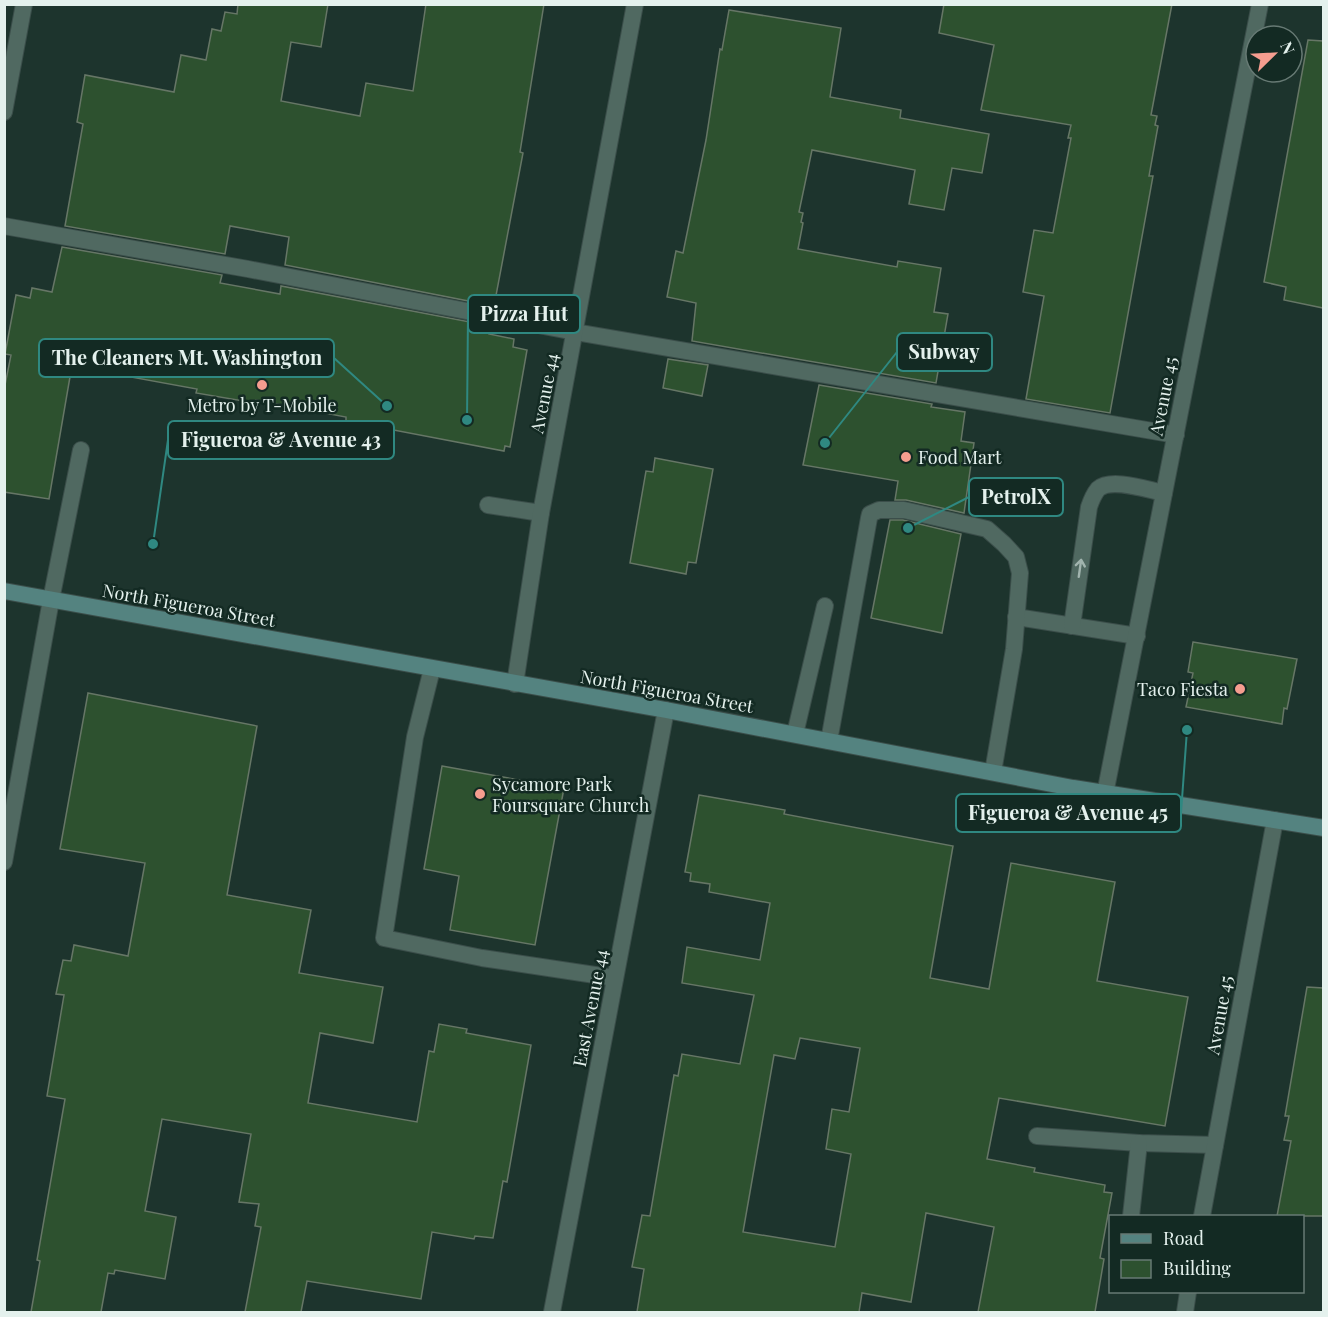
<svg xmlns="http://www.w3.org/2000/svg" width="1328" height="1317" viewBox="0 0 1328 1317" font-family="'Playfair Display',serif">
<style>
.building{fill:#2d512f;stroke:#667666;stroke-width:1.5;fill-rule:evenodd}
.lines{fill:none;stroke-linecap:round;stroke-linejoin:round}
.service-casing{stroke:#3b4e4a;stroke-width:18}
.minor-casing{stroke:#3b4e4a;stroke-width:18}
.tertiary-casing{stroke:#3b4e4a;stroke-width:18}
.secondary-casing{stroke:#3b4e4a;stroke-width:18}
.service{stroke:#506961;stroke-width:16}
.minor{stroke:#506961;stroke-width:16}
.tertiary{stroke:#506961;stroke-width:16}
.secondary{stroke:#548380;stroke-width:16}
.oneway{stroke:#a1b4ae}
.poi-dot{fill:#f59d8f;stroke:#132a23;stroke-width:2}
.labels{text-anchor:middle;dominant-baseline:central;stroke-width:5;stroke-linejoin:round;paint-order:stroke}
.street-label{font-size:18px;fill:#e4f1ed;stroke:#132a23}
.poi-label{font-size:18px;fill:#e4f1ed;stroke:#132a23;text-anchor:start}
.leader{fill:none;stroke:#2f8881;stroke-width:2}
.callout-dot{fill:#2f8881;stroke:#132a23;stroke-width:2}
.callout{fill:#132a23;stroke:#2f8881;stroke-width:2}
.callout-label{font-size:20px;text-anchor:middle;font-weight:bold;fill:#e4f1ed}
</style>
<rect width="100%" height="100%" fill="#1d342d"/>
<g class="building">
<path d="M238,4H328L321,47L291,42L281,101L360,116L366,83L413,91L426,4H544L520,152L523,153L494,306L285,265L289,237L230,226L225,254L65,226L83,124L77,122L85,75L174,92L181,55L206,60L212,29L221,31L225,12L237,14Z"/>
<path d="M944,4H1172L1151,115L1157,116L1155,125L1158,126L1149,176H1153L1110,413L1026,399L1044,296L1023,292L1034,230L1053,233L1071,138H1068L1071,125L981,110L994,45L939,33Z"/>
<path d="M729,10L841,28L830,97L901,110L900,118L989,134L982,173L952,168L944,210L909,204L915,170L812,150L799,212L803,213L801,222L803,223L798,249L897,267L898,261L941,268L934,312L948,314L936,383L692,341L696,303L667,297L676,251L683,253L706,140L720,49L722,50Z"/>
<path d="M1308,40L1323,41V308L1284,300L1286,287L1264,282Z"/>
<path d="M62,247L222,275L220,283L280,294L281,286L491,326L489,334L514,339L513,347L527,350L510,447L505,446L504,451L346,421V417L256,400L255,403L196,393L197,389L93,370L92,375L71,371L49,499L4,492V390L11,355L5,354L16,295L30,298L32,288L52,292Z"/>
<path d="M668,359L708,365L702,396L663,388Z"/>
<path d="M819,385L932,404L931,407L965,412L961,441L974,443L964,513L906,500H895L898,481L803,465Z"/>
<path d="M655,458L713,469L696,563L688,562L686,574L630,563L646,471L653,472Z"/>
<path d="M890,520H903L961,534L942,633L871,618Z"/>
<path d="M1193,642L1297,659L1287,709L1284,708L1282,724L1186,707L1193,673L1188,672Z"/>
<path d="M88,693L257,726L227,895L311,910L299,973L383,987L373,1043L320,1033L308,1103L417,1122L429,1051L434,1052L439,1024L467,1029L466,1033L531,1045L507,1182L503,1181L493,1238L475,1236L474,1239L432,1232L421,1299L307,1281L301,1312H245L261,1227L255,1226L259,1204L239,1202L251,1134L162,1119L145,1211L176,1217L165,1279L115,1270L114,1274L108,1273L101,1312H31L40,1261L37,1260L65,1099L47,1096L64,995L56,994L63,960L71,961L74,945L128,956L145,863L60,849Z"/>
<path d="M442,766L564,788L535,945L450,930L459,876L424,869Z"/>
<path d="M699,795L785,810L784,814L953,846L930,978L989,989L1011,863L1115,882L1097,981L1188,997L1165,1126L999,1098L987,1159L1035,1168L1034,1172L1105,1185L1104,1192L1112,1193L1100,1258L1104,1259L1095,1312H978L994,1227L926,1213L911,1302L862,1293L859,1312H637L644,1269L632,1267L642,1215L650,1216L674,1075L678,1076L682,1054L740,1064L754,995L682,983L687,947L760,960L770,903L709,892L710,884L690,881L691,873L685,872ZM800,1038L860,1048L849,1112L832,1109L826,1149L851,1154L835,1247L743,1232L774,1055L795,1059Z"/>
<path d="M1307,987L1323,988V1216H1277L1291,1141L1284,1140L1289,1116H1285Z"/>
</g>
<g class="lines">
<g class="service-casing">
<g id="service">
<path d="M4,226L248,269L575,332L1176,435"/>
<path d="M488,505L541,513"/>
<path d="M51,600L81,450"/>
<path d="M1016,617L1137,636"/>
<path d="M1072,626L1089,507C1091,501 1094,494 1098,489C1111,477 1148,490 1164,493"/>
<path d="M432,669L415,737L384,938L482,958L615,978"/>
<path d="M795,734L825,606"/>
<path d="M829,741L869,518L870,514L879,510H904L987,529L1004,544L1016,557L1020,573L1014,649L993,772"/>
<path d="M1037,1136L1139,1143L1215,1145"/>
<path d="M1131,1216L1139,1143"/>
</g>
</g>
<g class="minor-casing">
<g id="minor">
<path d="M4,112L24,4"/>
<path d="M515,684L541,513L635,4"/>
<path d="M1105,794L1260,4"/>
<path d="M1202,1216L1275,820"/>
<path d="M552,1312L666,710"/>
<path d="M1185,1312L1188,1292"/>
</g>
</g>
<g class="tertiary-casing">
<path id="tertiary" d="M4,862L51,600"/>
</g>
<g class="secondary-casing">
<path id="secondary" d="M4,591L666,710L1073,788L1324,828"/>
</g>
<use href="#service" class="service"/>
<use href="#minor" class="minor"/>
<use href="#tertiary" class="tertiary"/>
<use href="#secondary" class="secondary"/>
</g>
<defs><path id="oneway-shaft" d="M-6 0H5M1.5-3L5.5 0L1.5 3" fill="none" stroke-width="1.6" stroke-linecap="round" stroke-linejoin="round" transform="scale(1.5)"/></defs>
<use class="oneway" href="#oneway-shaft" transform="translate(1080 568) rotate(-82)"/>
<g class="poi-dot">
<circle cx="262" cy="385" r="6"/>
<circle cx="906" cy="457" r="6"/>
<circle cx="1240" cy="689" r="6"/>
<circle cx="480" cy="794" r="6"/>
</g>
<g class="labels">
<g class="street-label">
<text transform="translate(544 393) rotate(-79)">Avenue 44</text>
<text transform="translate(1163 396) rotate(-79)">Avenue 45</text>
<text transform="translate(189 605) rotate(10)">North Figueroa Street</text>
<text transform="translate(667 691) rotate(10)">North Figueroa Street</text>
<text transform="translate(590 1008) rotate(-79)">East Avenue 44</text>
<text transform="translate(1219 1015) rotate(-80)">Avenue 45</text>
</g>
<g class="poi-label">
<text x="262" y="405" text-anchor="middle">Metro by T-Mobile</text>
<text x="918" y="457">Food Mart</text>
<text x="1228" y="689" text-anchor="end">Taco Fiesta</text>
<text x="492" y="784">Sycamore Park<tspan x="492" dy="21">Foursquare Church</tspan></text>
</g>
</g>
<path class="leader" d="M467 420L468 314M825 443L897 352M387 406L334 358M153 544L168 440M908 528L969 497M1187 730L1181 813"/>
<g class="callout-dot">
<circle cx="467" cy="420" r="6"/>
<circle cx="825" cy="443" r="6"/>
<circle cx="387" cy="406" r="6"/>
<circle cx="153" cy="544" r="6"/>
<circle cx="908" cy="528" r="6"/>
<circle cx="1187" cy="730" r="6"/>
</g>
<g class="callout">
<rect x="468" y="295" width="112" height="38" rx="6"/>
<rect x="897" y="333" width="95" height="38" rx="6"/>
<rect x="39" y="339" width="295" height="38" rx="6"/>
<rect x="168" y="421" width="226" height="38" rx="6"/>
<rect x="969" y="478" width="94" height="38" rx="6"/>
<rect x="956" y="794" width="225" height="38" rx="6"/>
</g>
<g class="callout-label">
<text x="524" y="321">Pizza Hut</text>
<text x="944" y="359">Subway</text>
<text x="187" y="365">The Cleaners Mt. Washington</text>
<text x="281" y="447">Figueroa &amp; Avenue 43</text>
<text x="1016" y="504">PetrolX</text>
<text x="1068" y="820">Figueroa &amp; Avenue 45</text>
</g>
<rect width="1328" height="1317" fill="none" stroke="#e4f1ed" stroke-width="12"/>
<rect x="1109" y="1215" width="195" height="78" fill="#132a23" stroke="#677a74" stroke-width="1.5"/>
<rect x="1121" y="1234" width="30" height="9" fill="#548380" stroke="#677a74" stroke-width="1.5"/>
<text x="1163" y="1245" font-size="18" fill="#e4f1ed">Road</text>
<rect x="1121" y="1260" width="30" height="18" fill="#2d512f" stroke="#677a74" stroke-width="1.5"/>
<text x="1163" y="1275" font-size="18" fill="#e4f1ed">Building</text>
<g transform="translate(1274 54) rotate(66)"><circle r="28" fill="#132a23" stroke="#677a74" stroke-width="1.5"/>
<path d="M0-4.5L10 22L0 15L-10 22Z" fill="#f59d8f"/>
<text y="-9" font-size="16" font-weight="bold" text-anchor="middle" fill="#e4f1ed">N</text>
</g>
</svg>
